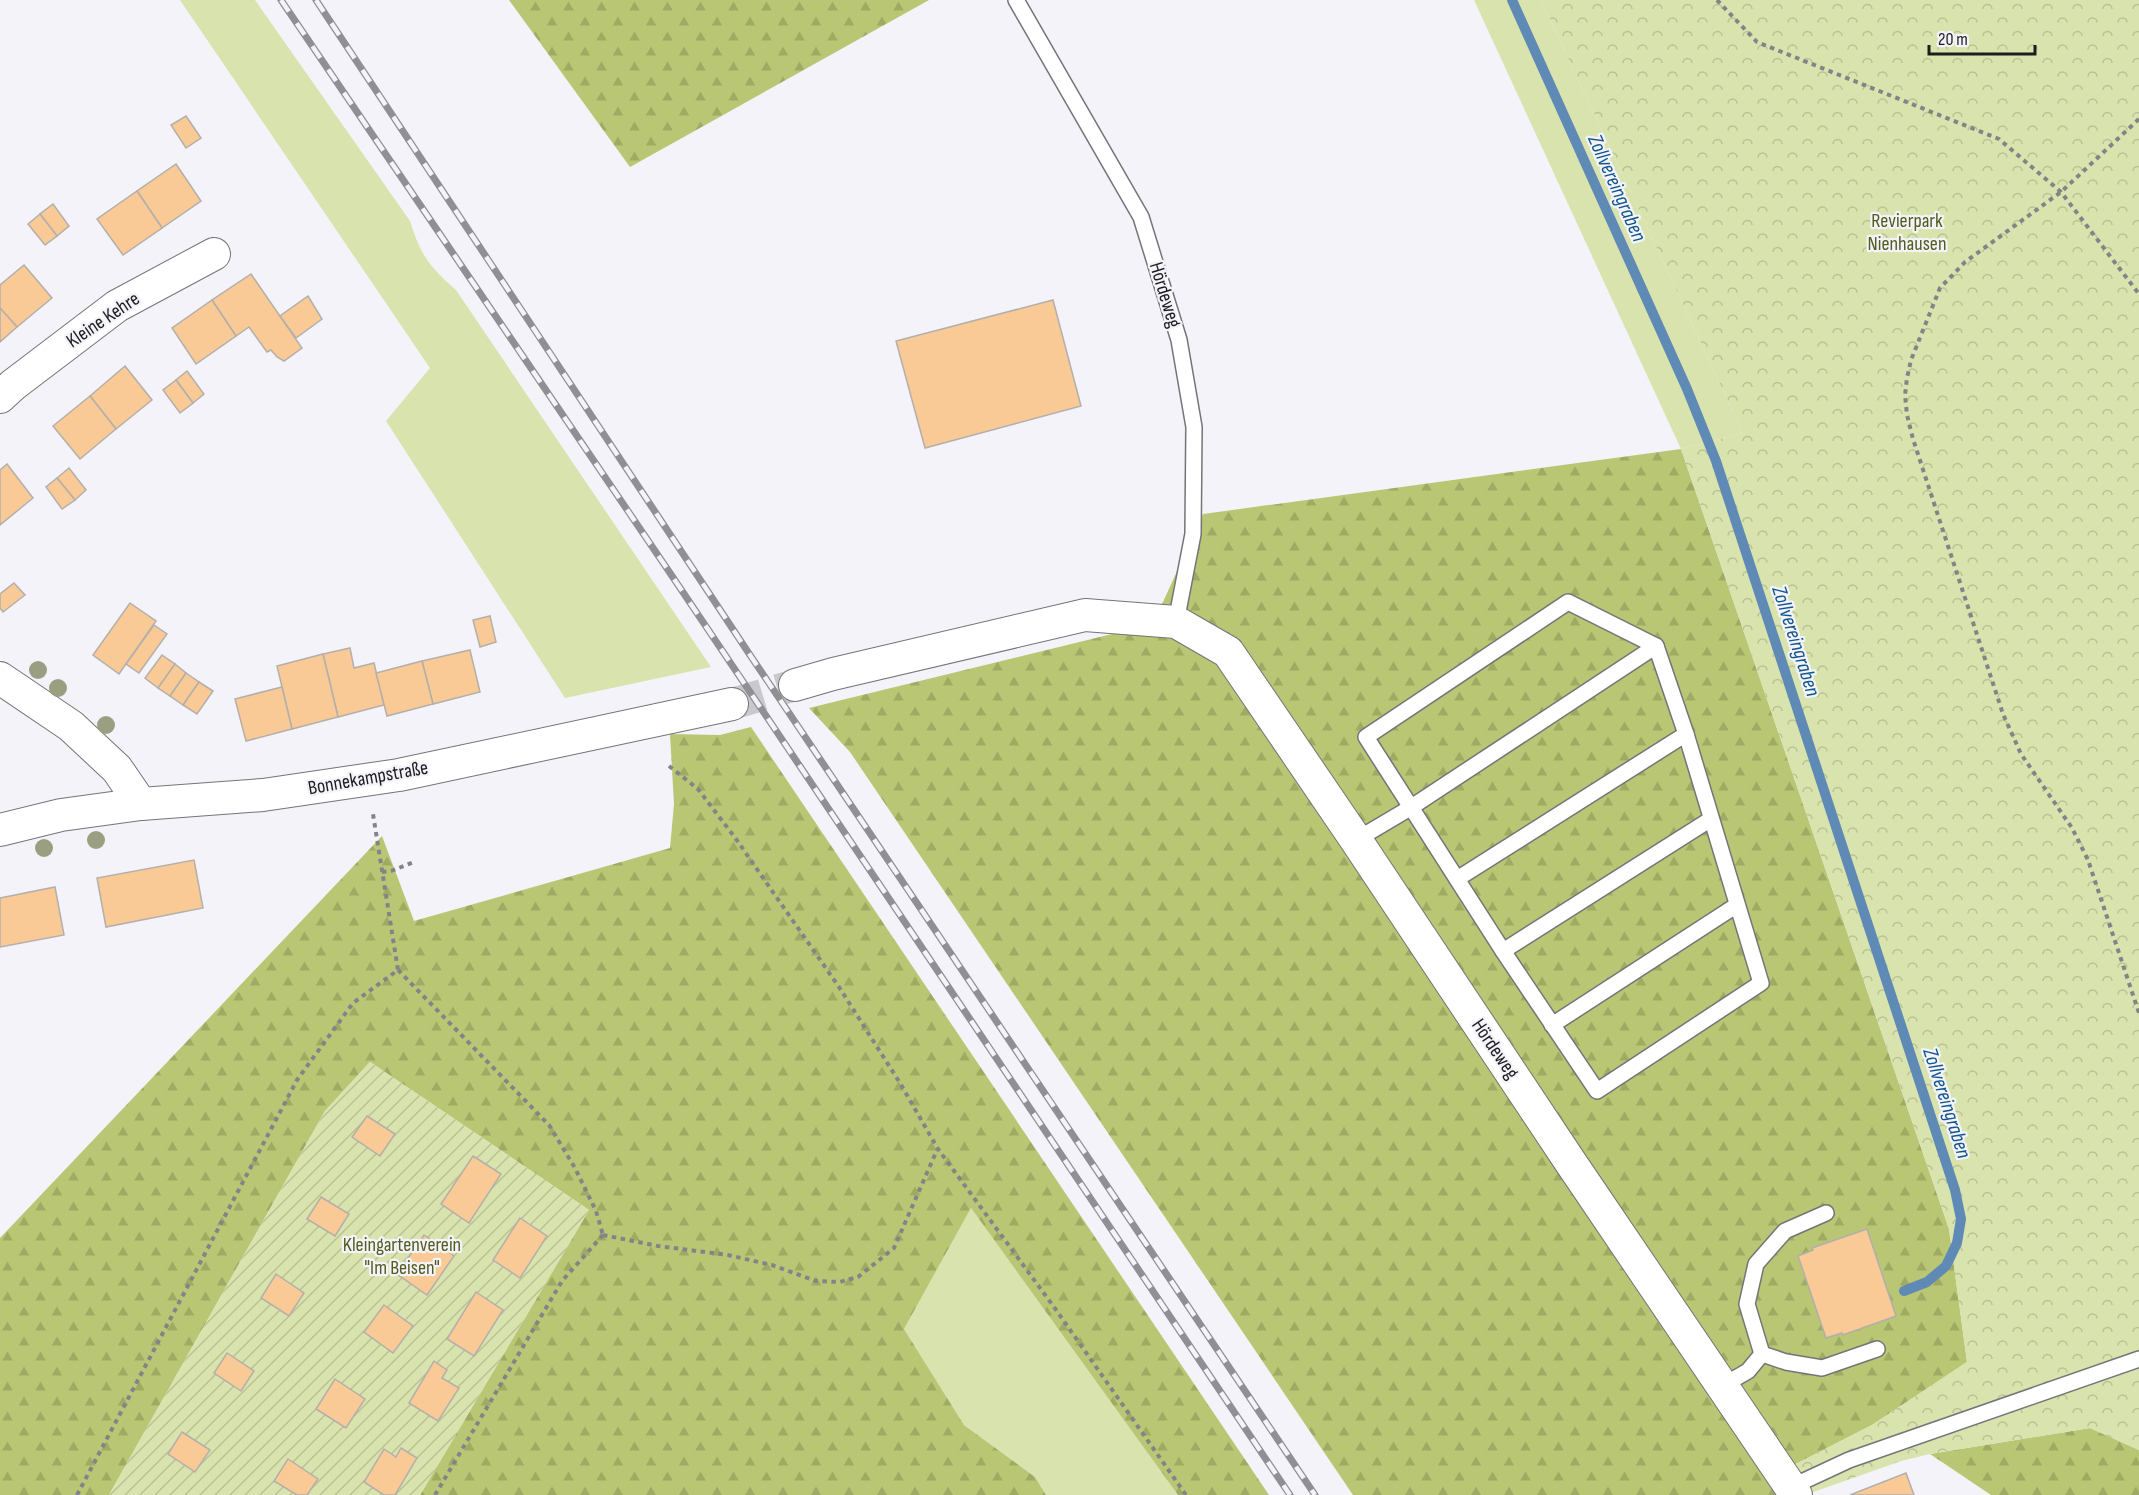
<svg xmlns="http://www.w3.org/2000/svg" width="2139" height="1495" viewBox="0 0 2139 1495" font-family="'Sofia Sans Condensed',sans-serif">
<style>
.grass{fill:#d9e3ad}
.forest{fill:url(#forest-firs)}
.park{fill:url(#park-crowns)}
.garden{fill:url(#garden-furrows)}
.lines{fill:none;stroke-linecap:round;stroke-linejoin:round}
.stream{stroke:#5e8ab5;stroke-width:10}
.building{fill:#f9ca95;stroke:#b3afab;stroke-width:1.5}
.minor-tunnel{stroke:#c8c8cd;stroke-width:32;stroke-dasharray:32 16;stroke-linecap:butt}
.service-casing{stroke:#747479;stroke-width:18}
.minor-casing{stroke:#747479;stroke-width:34}
.path{stroke:#848488;stroke-width:4;stroke-dasharray:4.5 4.5;stroke-linecap:butt}
.service{stroke:#fff;stroke-width:15}
.minor{stroke:#fff;stroke-width:32}
.rail-casing{stroke:#909094;stroke-width:7}
.rail{stroke:#f3f3f9;stroke-width:4.5;stroke-dasharray:14;stroke-linecap:butt}
.tree{fill:#9b9f81}
.labels{text-anchor:middle;dominant-baseline:central;stroke-width:4.5;stroke-linejoin:round;paint-order:stroke}
.park-label{font-size:20px;fill:#535b1f;stroke:#f3f3f9}
.street-label{font-size:20px;fill:#1d1d1f;stroke:#f3f3f9}
.water-label{font-size:21px;font-style:italic;fill:#11568d;stroke:#f3f3f9}
</style>
<defs>
<pattern id="forest-firs" width="22" height="20" patternUnits="userSpaceOnUse" patternTransform="scale(1.5)"><rect width="22" height="20" fill="#b9c673"/><path d="M5 1l3.5 6h-7zM16 11l3.5 6h-7z" fill="#9faa63"/></pattern>
<pattern id="park-crowns" width="20" height="18" patternUnits="userSpaceOnUse" patternTransform="scale(1.5)"><rect width="20" height="18" fill="#d9e3ad"/><path d="M2 6a3 3 0 1 1 6 0M12 15a3 3 0 1 1 6 0" fill="none" stroke="#bac294"/></pattern>
<pattern id="garden-furrows" width="10" height="10" patternUnits="userSpaceOnUse" patternTransform="scale(1.5)"><rect width="10" height="10" fill="#d9e3ad"/><path d="M-1 1l2-2M0 10L10 0M9 11l2-2" fill="none" stroke="#bac294"/></pattern>
</defs>
<rect width="100%" height="100%" fill="#f3f3f9"/>
<g class="grass">
<path d="M180,0H255L410,221C421,256 429,266 456,290L711,667L565,698L386,421L430,368Z"/>
<path d="M1474,0H1541L1743,433L1681,449Z"/>
<path d="M971,1208L1178,1495H1046L1035,1477L964,1425L904,1329Z"/>
</g>
<g class="forest">
<path d="M509,0H929L630,167Z"/>
<path d="M1681,449L1949,1229L1967,1362L1872,1425L1788,1468L1787,1495H1353L850,752L809,708L1153,624L1203,514Z"/>
<path d="M751,727L1269,1495H1178L971,1208L904,1329L964,1425L1035,1477L1046,1495H420L589,1210L370,1062L325,1111L109,1495H0V1238L382,836L414,921L670,848L674,804L670,734L720,735Z"/>
<path d="M2090,1428L2139,1450V1495H1991L1930,1454Z"/>
</g>
<path class="park" d="M1541,0H2139V1450L2090,1428L1930,1454L1901,1461L1805,1495L1788,1468L1872,1425L1967,1362L1949,1229L1681,449L1743,433Z"/>
<path class="garden" d="M370,1062L589,1210L420,1495H109L325,1111Z"/>
<g class="lines">
<path class="stream" d="M1512,0L1687,389L1716,461L1955,1190L1961,1219L1957,1243L1946,1266L1927,1282L1904,1291"/>
</g>
<g class="building">
<path d="M186,116L201,138L186,148L171,125Z"/>
<path d="M176,164L201,201L162,228L137,191Z"/>
<path d="M137,191L162,228L123,255L97,219Z"/>
<path d="M53,204L69,226L57,236L40,214Z"/>
<path d="M40,214L57,236L45,245L28,224Z"/>
<path d="M24,265L52,298L17,327L0,308V285Z"/>
<path d="M251,274L302,348L284,361L277,357L271,350L267,352L249,327L236,336L212,300Z"/>
<path d="M308,296L322,319L296,338L280,316Z"/>
<path d="M212,300L236,336L196,364L172,328Z"/>
<path d="M1053,300L1081,406L925,448L896,341Z"/>
<path d="M0,308L17,327L0,342Z"/>
<path d="M125,366L152,400L116,429L90,396Z"/>
<path d="M187,371L204,394L193,403L176,380Z"/>
<path d="M176,380L193,403L180,413L163,390Z"/>
<path d="M90,396L116,429L80,459L53,426Z"/>
<path d="M7,464L33,498L0,525V470Z"/>
<path d="M69,468L86,490L75,500L57,478Z"/>
<path d="M57,478L75,500L62,509L46,487Z"/>
<path d="M14,583L25,595L3,612L0,608V594Z"/>
<path d="M130,603L156,621L119,674L93,655Z"/>
<path d="M490,616L496,642L480,647L473,620Z"/>
<path d="M154,625L167,634L139,673L126,664Z"/>
<path d="M350,648L354,668L374,663L384,705L338,717L323,654Z"/>
<path d="M470,650L480,692L433,704L422,661Z"/>
<path d="M323,654L338,717L292,729L277,666Z"/>
<path d="M162,655L175,664L158,688L145,678Z"/>
<path d="M422,661L433,704L387,716L376,673Z"/>
<path d="M175,664L186,673L170,696L158,688Z"/>
<path d="M186,673L199,682L183,705L170,696Z"/>
<path d="M199,682L213,691L197,714L183,705Z"/>
<path d="M282,687L292,729L246,741L235,699Z"/>
<path d="M194,860L203,908L106,927L97,878Z"/>
<path d="M55,887L64,935L0,947V898Z"/>
<path d="M367,1116L395,1134L380,1156L352,1137Z"/>
<path d="M473,1156L501,1174L469,1223L441,1204Z"/>
<path d="M321,1197L349,1214L335,1236L307,1219Z"/>
<path d="M520,1218L547,1236L520,1278L493,1260Z"/>
<path d="M1867,1229L1896,1316L1843,1335L1842,1333L1826,1338L1798,1256L1813,1250L1812,1248Z"/>
<path d="M424,1235L454,1256L427,1295L397,1274Z"/>
<path d="M276,1274L304,1293L289,1316L261,1298Z"/>
<path d="M476,1292L503,1310L474,1356L447,1339Z"/>
<path d="M384,1305L413,1326L393,1353L364,1332Z"/>
<path d="M227,1353L254,1371L241,1391L214,1373Z"/>
<path d="M434,1361L447,1370L442,1378L459,1388L438,1421L409,1403Z"/>
<path d="M335,1379L365,1399L346,1428L316,1409Z"/>
<path d="M182,1432L210,1450L195,1472L168,1454Z"/>
<path d="M401,1448L417,1458L395,1495H384L364,1482L384,1449L396,1457Z"/>
<path d="M288,1459L318,1479L307,1495H297L274,1481Z"/>
<path d="M1906,1473L1914,1495H1850Z"/>
</g>
<g class="lines">
<path class="minor-tunnel" d="M732,704L795,685"/>
<g class="service-casing">
<g id="service">
<path d="M1016,0L1141,217L1179,340L1194,427L1193,534L1176,622"/>
<path d="M1568,602L1656,646L1686,734L1761,983L1597,1091L1503,951L1366,737Z"/>
<path d="M1356,840L1410,808L1656,646"/>
<path d="M1457,879L1686,734"/>
<path d="M1503,951L1711,819"/>
<path d="M1552,1025L1737,905"/>
<path d="M1762,1354L1786,1362L1822,1368L1877,1349"/>
<path d="M1722,1386L1748,1371L1762,1354L1747,1304L1756,1264L1785,1231L1826,1213"/>
<path d="M1791,1487L1849,1460L2139,1359"/>
</g>
</g>
<g class="minor-casing">
<g id="minor">
<path d="M0,397L13,385L117,306L214,254"/>
<path d="M0,678L71,726L117,769L141,804"/>
<path d="M795,685L833,674L1085,615L1176,622L1228,652L1356,840L1569,1160L1796,1495"/>
<path d="M0,830L61,815L141,804L263,795L399,775L732,704"/>
</g>
</g>
<g class="path">
<path d="M1717,0L1757,42L1999,139L2061,192L2139,294"/>
<path d="M2139,119L2061,192L1965,262L1940,288L1911,360L1907,378L1905,395L1907,415L1913,439L2003,714L2021,754L2072,828L2088,860L2139,1013"/>
<path d="M669,766L698,789L736,839L839,987L900,1083L938,1149L1054,1307L1186,1495"/>
<path d="M382,872L391,871L414,862"/>
<path d="M398,970L549,1125L575,1168L596,1211L603,1235"/>
<path d="M603,1235L658,1246L728,1255L772,1265L816,1281L840,1282L858,1277L894,1248L937,1150"/>
<path d="M77,1495L297,1080L353,1003L398,970L373,814"/>
<path d="M435,1495L562,1281L603,1235"/>
</g>
<use href="#service" class="service"/>
<use href="#minor" class="minor"/>
<g class="rail-casing">
<g id="rail">
<path d="M281,0L668,570L1290,1495"/>
<path d="M316,0L750,655L1315,1495"/>
</g>
</g>
<use href="#rail" class="rail"/>
</g>
<g class="tree">
<circle cx="38" cy="670" r="9"/>
<circle cx="58" cy="688" r="9"/>
<circle cx="106" cy="725" r="9"/>
<circle cx="96" cy="840" r="9"/>
<circle cx="44" cy="848" r="9"/>
</g>
<g class="labels">
<g class="park-label">
<text x="1907" y="221">Revierpark<tspan x="1907" dy="23">Nienhausen</tspan></text>
<text x="402" y="1245">Kleingartenverein<tspan x="402" dy="23">"Im Beisen"</tspan></text>
</g>
<g class="street-label">
<text transform="translate(1165 295) rotate(73)">Hördeweg</text>
<text transform="translate(103 320) rotate(-34)">Kleine Kehre</text>
<text transform="translate(368 778) rotate(-10)">Bonnekampstraße</text>
<text transform="translate(1495 1049) rotate(56)">Hördeweg</text>
</g>
<g class="water-label">
<text transform="translate(1617 188) rotate(66)">Zollvereingraben</text>
<text transform="translate(1796 641) rotate(72)">Zollvereingraben</text>
<text transform="translate(1947 1103) rotate(72)">Zollvereingraben</text>
</g>
</g>
<path d="M1929 45v9h106v-9" fill="none" stroke="#1d1d1f" stroke-width="3"/>
<text x="1938" y="45" font-size="18" fill="#1d1d1f" stroke="#f3f3f9" stroke-width="4.5" paint-order="stroke">20 m</text>
</svg>
